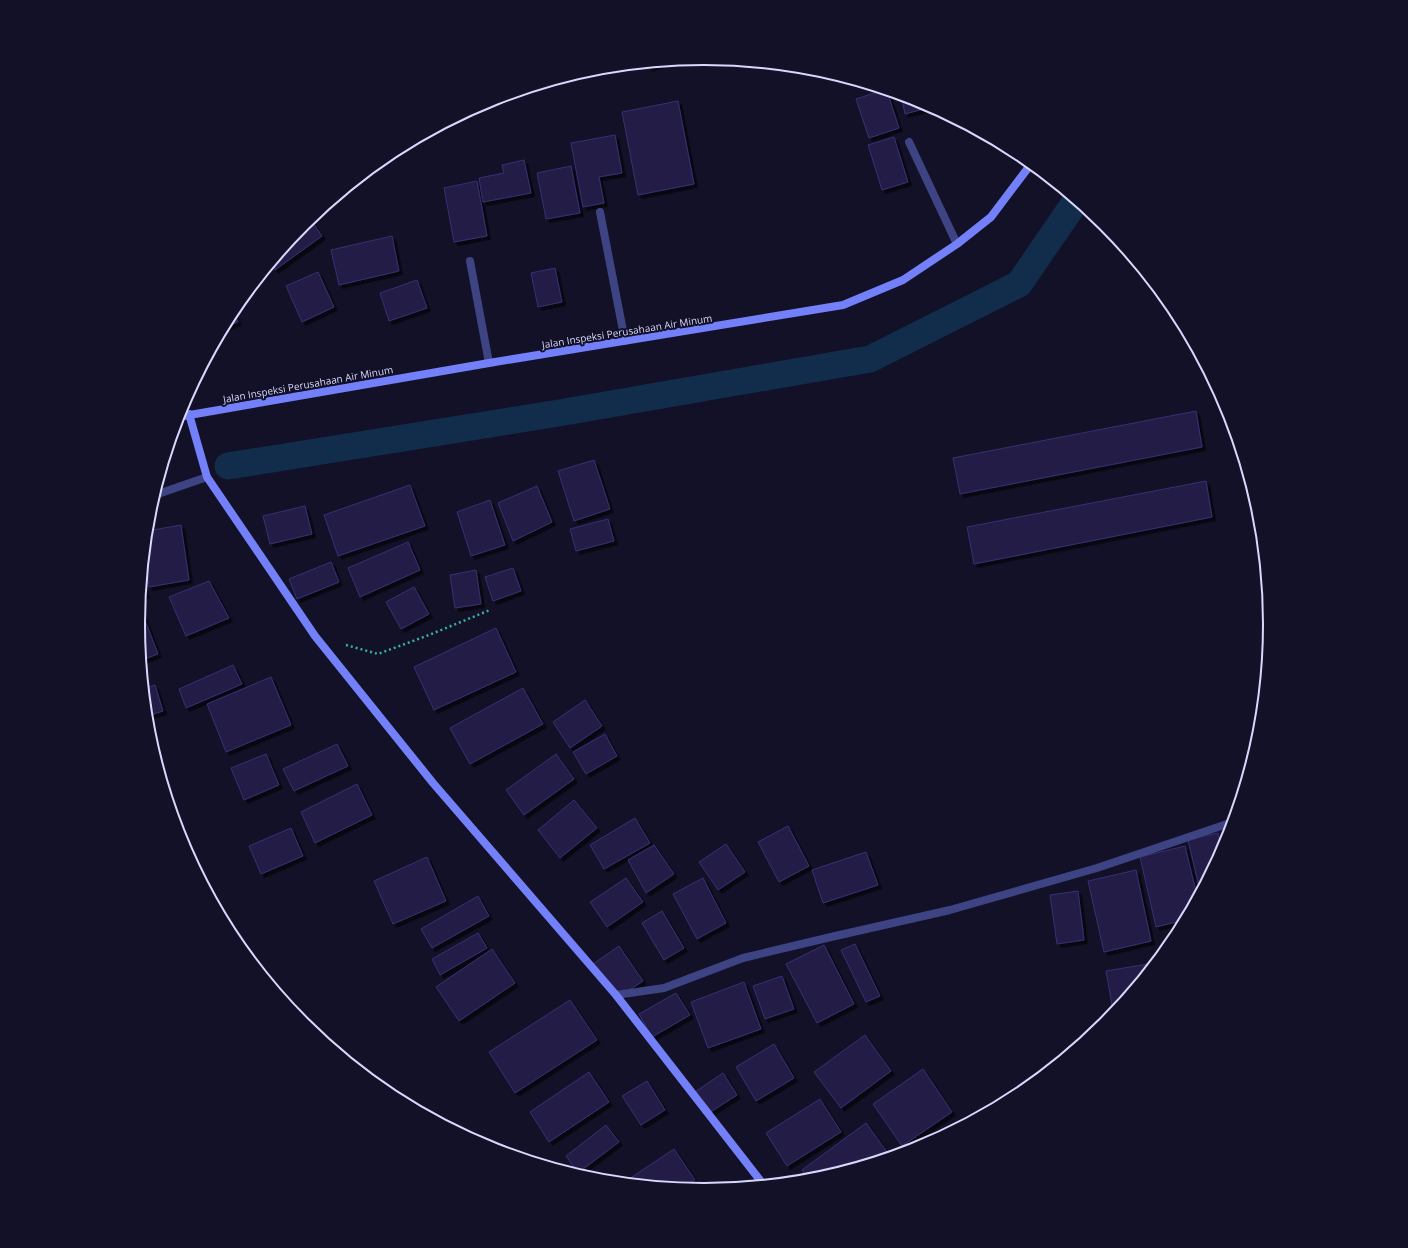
<svg xmlns="http://www.w3.org/2000/svg" width="1408" height="1248" viewBox="0 0 1408 1248" font-family="'Open Sans',sans-serif">
<style>
.lines{fill:none;stroke-linecap:round;stroke-linejoin:round}
.canal{stroke:#112d4b;stroke-width:27}
.building{fill:#211e47;stroke:#363172;filter:url(#shadow)}
.path{stroke:#35b49e;stroke-width:2.5;stroke-dasharray:2 3;stroke-linecap:butt}
.lane{stroke:#3e4384;stroke-width:8}
.street{stroke:#3e4384;stroke-width:8}
.secondary{stroke:#7480f9;stroke-width:8}
.labels{text-anchor:middle;dominant-baseline:central;stroke-width:4;stroke-linejoin:round;paint-order:stroke}
.street-label{font-size:10px;fill:#d8d8fd;stroke:#121127}
.rim{fill:none;stroke:#d8d8fd;stroke-width:2}
</style>
<defs>
<filter id="shadow"><feDropShadow dx="3.5" dy="3.5" stdDeviation="0" flood-color="#0009"/></filter>
</defs>
<rect width="100%" height="100%" fill="#121127"/>
<g class="lines">
<path class="canal" d="M228,466L559,413L870,359L1019,284L1076,201"/>
</g>
<g class="building">
<path d="M665,62L649,68L647,64Z"/>
<path d="M884,90L887,91L899,128L869,138L856,99Z"/>
<path d="M889,92L898,94L890,96Z"/>
<path d="M901,95L921,101L931,107L905,114Z"/>
<path d="M678,101L694,184L638,195L622,112Z"/>
<path d="M615,135L622,173L599,177L604,203L583,207L571,143Z"/>
<path d="M894,137L908,182L882,190L868,145Z"/>
<path d="M524,160L531,193L483,202L479,178L504,173L502,165Z"/>
<path d="M571,166L580,213L546,219L537,173Z"/>
<path d="M477,181L487,236L454,242L444,188Z"/>
<path d="M310,219L322,236L275,270L271,264L304,224Z"/>
<path d="M392,236L399,271L339,285L331,250Z"/>
<path d="M555,268L562,302L538,307L531,273Z"/>
<path d="M318,272L334,307L302,322L286,286Z"/>
<path d="M417,280L427,308L389,321L380,293Z"/>
<path d="M233,311L238,322L223,328Z"/>
<path d="M1196,411L1202,447L960,494L953,458Z"/>
<path d="M594,460L610,509L574,521L558,471Z"/>
<path d="M1206,481L1212,517L974,564L967,527Z"/>
<path d="M410,485L425,526L338,556L324,515Z"/>
<path d="M537,486L552,522L513,541L498,503Z"/>
<path d="M490,500L505,545L471,556L457,512Z"/>
<path d="M305,506L312,534L270,544L263,516Z"/>
<path d="M608,519L614,541L576,551L570,529Z"/>
<path d="M181,525L189,580L149,587L145,557L147,531Z"/>
<path d="M408,542L420,570L360,597L348,568Z"/>
<path d="M331,562L339,582L297,599L289,579Z"/>
<path d="M513,568L521,591L493,601L485,577Z"/>
<path d="M476,570L481,604L455,608L450,575Z"/>
<path d="M209,581L229,618L186,636L169,597Z"/>
<path d="M142,582L146,595L141,596Z"/>
<path d="M414,587L429,614L401,629L386,602Z"/>
<path d="M140,607L158,654L142,660L138,624Z"/>
<path d="M496,628L516,672L434,710L414,667Z"/>
<path d="M233,665L242,684L186,708L179,689Z"/>
<path d="M271,677L291,725L226,752L207,704Z"/>
<path d="M155,685L163,711L147,716L144,689Z"/>
<path d="M523,688L543,724L470,764L450,728Z"/>
<path d="M585,700L602,726L570,748L553,722Z"/>
<path d="M605,734L617,756L586,774L573,752Z"/>
<path d="M337,744L348,766L294,791L283,769Z"/>
<path d="M266,754L279,785L244,800L231,768Z"/>
<path d="M556,754L574,779L524,815L506,790Z"/>
<path d="M357,784L372,815L315,843L301,812Z"/>
<path d="M574,800L597,828L560,858L538,830Z"/>
<path d="M635,818L650,843L604,869L590,845Z"/>
<path d="M788,826L809,866L779,882L758,842Z"/>
<path d="M291,828L303,856L261,874L249,846Z"/>
<path d="M1218,833L1222,850L1200,891L1188,840Z"/>
<path d="M726,844L745,872L718,890L699,862Z"/>
<path d="M654,845L674,874L646,893L628,860Z"/>
<path d="M1185,846L1197,896L1184,920L1156,927L1140,857Z"/>
<path d="M866,852L878,885L823,903L812,870Z"/>
<path d="M427,857L446,901L393,924L374,881Z"/>
<path d="M1136,870L1151,941L1104,952L1088,881Z"/>
<path d="M626,878L643,902L607,927L590,902Z"/>
<path d="M703,878L726,923L697,939L673,894Z"/>
<path d="M1078,891L1084,940L1057,944L1050,895Z"/>
<path d="M478,896L489,916L432,948L421,929Z"/>
<path d="M662,911L684,948L664,960L642,923Z"/>
<path d="M478,933L487,948L440,975L432,959Z"/>
<path d="M855,944L880,996L866,1002L841,950Z"/>
<path d="M824,945L854,1004L817,1023L786,964Z"/>
<path d="M619,946L643,981L616,999L593,964Z"/>
<path d="M492,949L515,983L459,1021L436,987Z"/>
<path d="M1148,964L1149,969L1122,1003L1112,1005L1106,971Z"/>
<path d="M782,976L794,1009L765,1019L753,986Z"/>
<path d="M744,982L761,1029L708,1048L691,1002Z"/>
<path d="M676,993L690,1015L652,1037L639,1014Z"/>
<path d="M570,1000L597,1040L515,1093L489,1052Z"/>
<path d="M865,1035L891,1071L841,1108L814,1072Z"/>
<path d="M774,1044L794,1078L756,1101L736,1067Z"/>
<path d="M923,1069L952,1112L902,1146L873,1104Z"/>
<path d="M589,1072L609,1102L549,1142L530,1112Z"/>
<path d="M723,1073L737,1095L709,1113L695,1092Z"/>
<path d="M647,1081L665,1110L641,1125L622,1096Z"/>
<path d="M820,1099L841,1132L787,1166L766,1133Z"/>
<path d="M866,1123L887,1152L876,1160L809,1180L802,1170Z"/>
<path d="M606,1125L619,1142L578,1173L566,1156Z"/>
<path d="M674,1149L695,1180L682,1188L627,1182L626,1181Z"/>
</g>
<g class="lines">
<path class="path" d="M346,645L378,654L429,635L490,610"/>
<g class="lane">
<path d="M600,212L625,341"/>
<path d="M470,261L489,363"/>
</g>
<g class="street">
<path d="M909,142L957,244"/>
<path d="M155,495L207,477"/>
<path d="M616,995L664,988L743,958L831,937L950,910L1097,868L1233,822"/>
</g>
<g class="secondary">
<path d="M189,414L207,477L315,636L433,783L616,995L763,1184"/>
<path d="M178,417L489,363L843,305L903,280L957,244L991,217L1031,164"/>
</g>
</g>
<g class="labels">
<g class="street-label">
<text transform="translate(627 331) rotate(-9)">Jalan Inspeksi Perusahaan Air Minum</text>
<text transform="translate(308 384) rotate(-10)">Jalan Inspeksi Perusahaan Air Minum</text>
</g>
</g>
<path d="M0 0H1408V1248H0ZM145 624a559 559 0 1 1 1118 0a559 559 0 1 1-1118 0Z" fill="#121127" fill-rule="evenodd"/>
<path class="rim" d="M145 624a559 559 0 1 1 1118 0a559 559 0 1 1-1118 0Z"/>
</svg>
